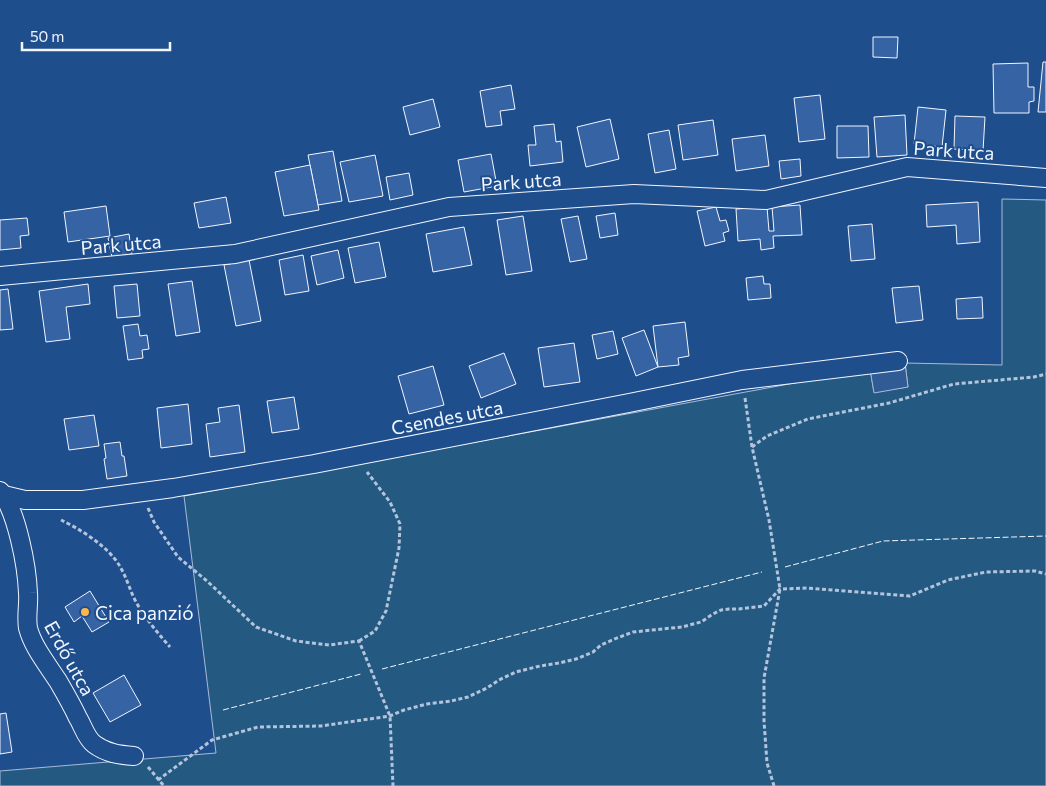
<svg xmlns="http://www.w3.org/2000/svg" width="1046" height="786" viewBox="0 0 1046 786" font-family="Commissioner,sans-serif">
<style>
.green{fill:#245a82;stroke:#a8bbd7}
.parking{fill:#305b95;stroke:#a8bbd7}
.building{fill:#3563a3;stroke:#f2f6ff}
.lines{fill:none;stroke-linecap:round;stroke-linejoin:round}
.minor-casing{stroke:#f2f6ff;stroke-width:20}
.path{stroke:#b3c4dc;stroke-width:3;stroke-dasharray:4 2.5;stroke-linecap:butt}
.minor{stroke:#1f4e8c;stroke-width:18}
.fence{stroke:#f2f6ff;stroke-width:1;stroke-dasharray:6 2.5;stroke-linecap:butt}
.poi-dot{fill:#ffb74d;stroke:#1f4e8c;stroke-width:2}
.labels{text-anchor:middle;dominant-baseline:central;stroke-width:4;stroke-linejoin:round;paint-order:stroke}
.street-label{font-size:19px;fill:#f2f6ff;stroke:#1f4e8c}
.poi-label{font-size:19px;fill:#f2f6ff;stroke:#1f4e8c;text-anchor:start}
</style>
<rect width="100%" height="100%" fill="#1f4e8c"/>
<path class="green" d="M1002,199L1046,200V786H0V771L216,753L184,496L870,369L874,392L908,387L905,363L1002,365Z"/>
<path class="parking" d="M905,363L908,387L874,393L870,369Z"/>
<g class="building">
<path d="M873,37H898L897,58L873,57Z"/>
<path d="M1043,62H1046V112H1038Z"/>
<path d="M1028,63V87H1034V101L1029,102V113H994L993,64Z"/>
<path d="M511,85L515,109L500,111L502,125L486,127L480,91Z"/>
<path d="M820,95L825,139L799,142L794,98Z"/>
<path d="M433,99L440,127L410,135L403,107Z"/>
<path d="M918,107L946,110L942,147L914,144Z"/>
<path d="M905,115L907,155L877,157L874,117Z"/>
<path d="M955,116L985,117L983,151L954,149Z"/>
<path d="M610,119L619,159L586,167L577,127Z"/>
<path d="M713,120L718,155L683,160L678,125Z"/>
<path d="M554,124L556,142L561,141L563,162L530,166L528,145H536L534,126Z"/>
<path d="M837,126H868L869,157L837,158Z"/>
<path d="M669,130L676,169L655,173L648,134Z"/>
<path d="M765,135L769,166L736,171L732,139Z"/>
<path d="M333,151L342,201L318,205L308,155Z"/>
<path d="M491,154L497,186L464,192L458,160Z"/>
<path d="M375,155L383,196L349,202L340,162Z"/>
<path d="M800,159L801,176L781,179L779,161Z"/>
<path d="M310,165L319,210L284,216L275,172Z"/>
<path d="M409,173L413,195L390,200L386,177Z"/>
<path d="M226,197L231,223L199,228L194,203Z"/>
<path d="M978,202L980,242L957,244L956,225L927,227L926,205Z"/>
<path d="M800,205L802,235L773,236L774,248L761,250L760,239L738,241L736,209L767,207L769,231H774L772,207Z"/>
<path d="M106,206L110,236L68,242L64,212Z"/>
<path d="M716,207L720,221L726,220L729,231L723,233L725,241L705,246L697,211Z"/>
<path d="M615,213L618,235L600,238L596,216Z"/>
<path d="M523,216L532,271L506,275L497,220Z"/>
<path d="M578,216L587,259L570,262L561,219Z"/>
<path d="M27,218L29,235L20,236L21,248L0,250V220Z"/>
<path d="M872,224L875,259L851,261L848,226Z"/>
<path d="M464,227L472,265L433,272L426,234Z"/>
<path d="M129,234L132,254L112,257L108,238Z"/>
<path d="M379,242L386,277L355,283L348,248Z"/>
<path d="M338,250L344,278L317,285L311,256Z"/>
<path d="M303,255L309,291L285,295L279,260Z"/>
<path d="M249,260L261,321L236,326L224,265Z"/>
<path d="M763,276L764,284H770L771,298L748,300L746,278Z"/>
<path d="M192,281L200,332L176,336L168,284Z"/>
<path d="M88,284L90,304L66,307L70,339L46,342L39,291Z"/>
<path d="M137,284L140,316L117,318L114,286Z"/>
<path d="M919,286L923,320L896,323L892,288Z"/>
<path d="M8,289L13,329L0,330V290Z"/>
<path d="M982,297L983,318L957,319L956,299Z"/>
<path d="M685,322L689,356L678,358L679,365L658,367L653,326Z"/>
<path d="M138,324L140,336L147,335L149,349L142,350L143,358L128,360L123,326Z"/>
<path d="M644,330L658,367L636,376L622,338Z"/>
<path d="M613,331L618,354L597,359L592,335Z"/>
<path d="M574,343L580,382L544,387L538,348Z"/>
<path d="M504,353L516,384L481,398L469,366Z"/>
<path d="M433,366L444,405L409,414L398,376Z"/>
<path d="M294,397L299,429L272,433L267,401Z"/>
<path d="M188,404L192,444L161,448L157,408Z"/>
<path d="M239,405L245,452L210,457L206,424L220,422L218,408Z"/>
<path d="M94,415L99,446L69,450L64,419Z"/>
<path d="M120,442L122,456H124L127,476L107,479L104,459L106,458L104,444Z"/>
<path d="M90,591L109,622L92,632L82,616L74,622L65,607Z"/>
<path d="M124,675L141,705L110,722L93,693Z"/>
<path d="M6,713L12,752L0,754V714Z"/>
</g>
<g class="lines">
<g class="minor-casing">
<g id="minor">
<path d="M0,276L235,254L449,207L634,194L766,200L907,167L1046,178"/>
<path d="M0,491C17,511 27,567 28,593C29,604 26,616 28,628C33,647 47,664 58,681C65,693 72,705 78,718C83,726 86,738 94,744C106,753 119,755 134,756"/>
<path d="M4,495L25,500H83L173,488L314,464L629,403L742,380L898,361"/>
</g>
</g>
<g class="path">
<path d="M745,398L752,447L769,520L780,589L764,678V721L767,763L774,786"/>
<path d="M752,447L767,436L808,419L889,403L954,384L1034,377L1046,374"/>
<path d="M148,508L154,522L178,557L207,581L256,627L296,641L329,645L359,641L390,716L393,786"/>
<path d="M61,520C78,528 102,543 114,558C125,571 128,586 135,600C144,617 157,632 170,647"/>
<path d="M359,641L375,631L386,611L399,548L400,524L390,502L367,472"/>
<path d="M148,767L164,786"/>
<path d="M158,780L212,740L258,727L321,726L390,716L404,710L427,704L451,701L468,697L487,688L499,680L516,672L540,666L559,663L576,659L593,652L601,645L617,638L633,632L682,627L701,622L713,614L721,610L729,609H739L764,606L780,589L807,588L910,596L948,580L986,572L1035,571L1046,574"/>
</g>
<use href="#minor" class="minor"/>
<g class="fence">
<path d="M785,567L883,541L1046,536"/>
<path d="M382,669L762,572"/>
<path d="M223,710L361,674"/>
</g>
</g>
<circle class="poi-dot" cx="85" cy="612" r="5"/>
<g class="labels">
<g class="street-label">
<text transform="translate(954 150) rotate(4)">Park utca</text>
<text transform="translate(521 181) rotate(-4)">Park utca</text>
<text transform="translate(121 244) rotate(-5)">Park utca</text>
<text transform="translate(447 417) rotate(-11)">Csendes utca</text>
<text transform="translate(70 658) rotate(61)">Erdő utca</text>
</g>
<g class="poi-label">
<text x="95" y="612">Cica panzió</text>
</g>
</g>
<path d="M22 42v8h148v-8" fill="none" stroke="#f2f6ff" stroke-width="2.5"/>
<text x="30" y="42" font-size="15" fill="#f2f6ff" stroke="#1f4e8c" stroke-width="4" paint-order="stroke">50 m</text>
</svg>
